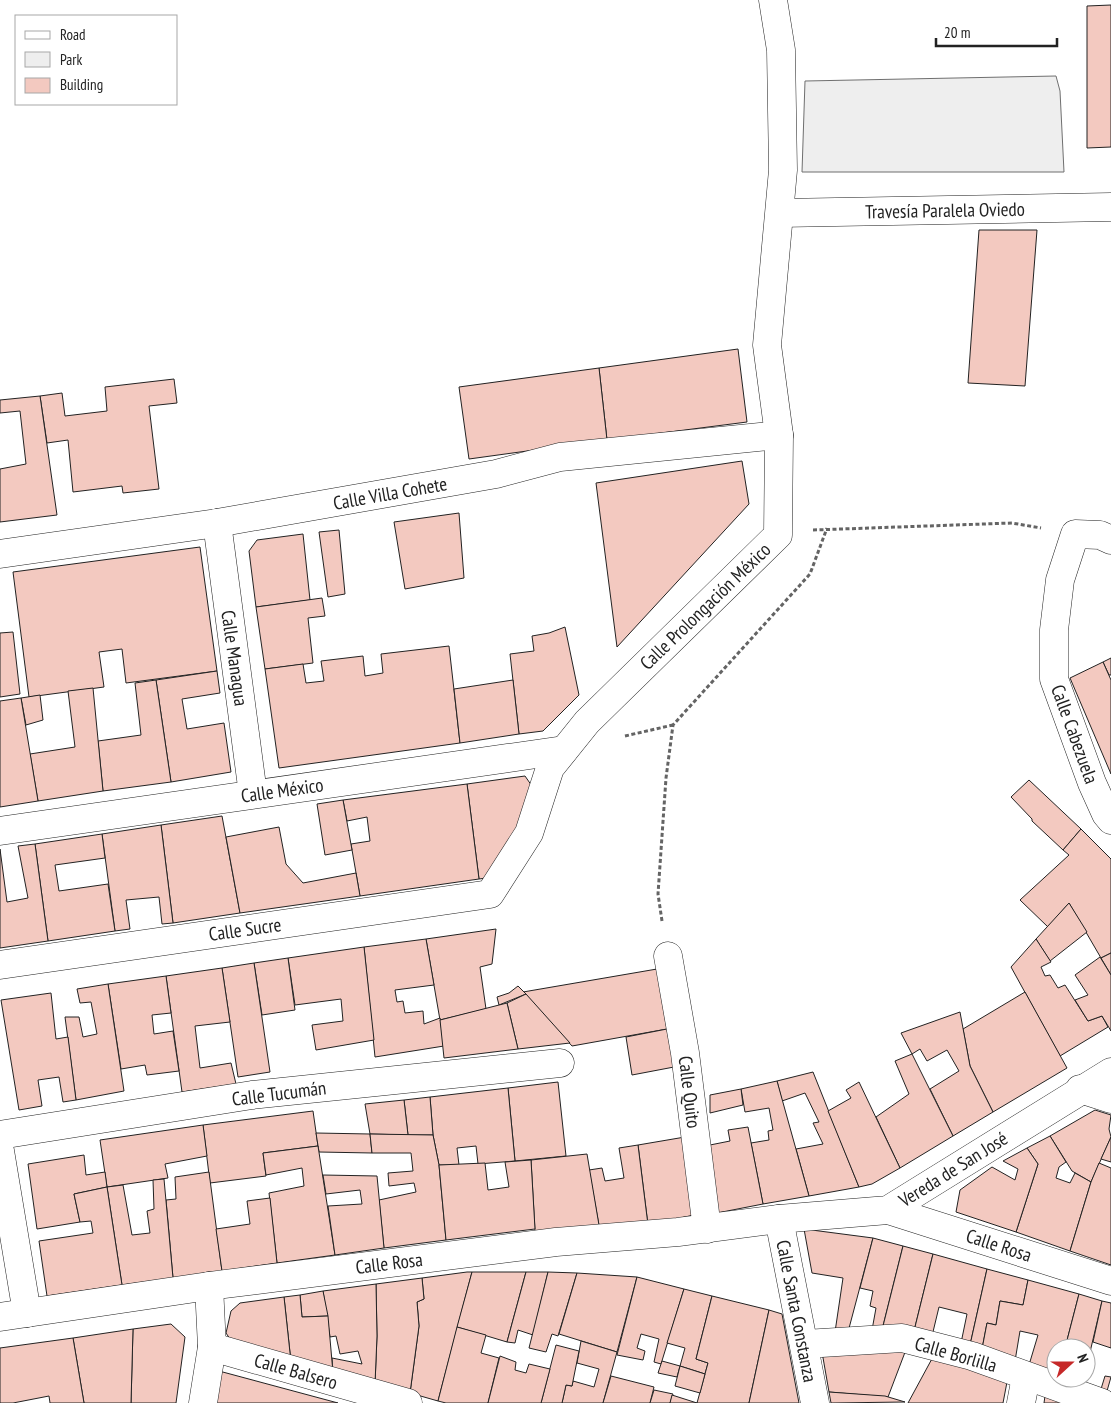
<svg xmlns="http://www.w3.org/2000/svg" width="1111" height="1403" viewBox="0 0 1111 1403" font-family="'PT Sans Narrow',sans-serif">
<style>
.green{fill:#eee;stroke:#6f6f6f}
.building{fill:#f3c9c0;stroke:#222}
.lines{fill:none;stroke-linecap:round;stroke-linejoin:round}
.minor-casing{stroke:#222;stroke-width:29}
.path{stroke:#646464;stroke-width:3;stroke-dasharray:4 2.5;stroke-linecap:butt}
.minor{stroke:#fff;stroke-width:28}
.labels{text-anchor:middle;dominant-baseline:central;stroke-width:4;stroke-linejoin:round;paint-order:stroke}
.street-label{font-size:19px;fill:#222;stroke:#fff}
</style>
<rect width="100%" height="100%" fill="#fff"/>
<path class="green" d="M1056,76L1060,91L1064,172H802L805,81Z"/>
<g class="building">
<path d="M1111,5V147L1087,148V6Z"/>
<path d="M979,230H1037L1025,386L968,383Z"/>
<path d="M738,349L747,422L607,440L599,368Z"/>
<path d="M599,368L607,440L469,459L459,387Z"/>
<path d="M174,379L177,403L149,406L159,489L123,493L122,486L73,492L68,440L47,443L40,396L62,393L65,416L107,411L105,387Z"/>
<path d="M40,396L57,515L0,522V469L26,464L20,411L0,413V400Z"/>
<path d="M742,461L749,504L617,647L596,483Z"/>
<path d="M459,513L464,578L405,589L394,522Z"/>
<path d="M339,530L345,594L328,597L319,532Z"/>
<path d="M303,534L310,600L256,607L249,551L257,540Z"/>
<path d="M200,547L217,671L126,683L122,649L99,652L104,687L29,697L13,572Z"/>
<path d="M322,598L325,616L308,618L313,663L265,669L256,607Z"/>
<path d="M565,627L579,695L543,731L519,734L510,654L534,651L532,636L549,633Z"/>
<path d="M13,632L20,694L0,697V633Z"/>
<path d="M449,646L460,743L279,768L265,669L303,664L306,683L324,681L321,661L363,656L365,676L383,673L381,654Z"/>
<path d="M1111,658V675H1109L1103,662Z"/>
<path d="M1103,662L1111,680V774L1070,678Z"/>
<path d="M217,671L220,693L182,699L187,729L224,723L231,772L171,782L156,680Z"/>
<path d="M156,680L171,782L103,791L98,741L141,735L135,683Z"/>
<path d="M513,680L519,734L460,743L454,689Z"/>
<path d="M93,688L103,791L38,801L30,754L75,747L68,691Z"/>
<path d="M40,695L43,720L26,725L21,698Z"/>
<path d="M21,698L38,801L0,807V701Z"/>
<path d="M525,776L534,789L494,877L479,879L467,784Z"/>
<path d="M1029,780L1081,829L1063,850L1032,821V819L1011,797Z"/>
<path d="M467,784L479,879L360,896L351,844L370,841L367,817L347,821L343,800Z"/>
<path d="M343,800L352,850L325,855L317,804Z"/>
<path d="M222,816L240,913L173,923L161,825Z"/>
<path d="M161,825L173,923L162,924L159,897L126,900L130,929L115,931L102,834Z"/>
<path d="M279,827L286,864L303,883L356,873L360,896L240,913L226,837Z"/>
<path d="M1081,829L1111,859V953L1101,958L1069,903L1048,927L1020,900L1069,855L1063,850Z"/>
<path d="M102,834L105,858L55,865L59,891L108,884L115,931L48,941L35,844Z"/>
<path d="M35,844L48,941L0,948V849L7,902L28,898L18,846Z"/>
<path d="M1069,903L1087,932L1050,961L1036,939Z"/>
<path d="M496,929L492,964L480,967L486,1009L440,1020L426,939Z"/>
<path d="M426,939L434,985L395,990L397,1002L403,1001L405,1013L423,1011L424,1024L440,1018L444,1046L375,1057L364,947Z"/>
<path d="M1036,939L1051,962L1041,967L1045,976L1050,975L1058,988L1065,985L1088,1021L1102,1016L1108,1027L1060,1056L1011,967Z"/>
<path d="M364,947L374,1040L316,1050L312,1025L343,1021L341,999L295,1005L288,958Z"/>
<path d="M1111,953V975L1101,958Z"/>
<path d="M1100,957L1111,975V1031L1102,1016L1088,1021L1075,1000L1088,995L1075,975Z"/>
<path d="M288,958L295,1010L262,1015L254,963Z"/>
<path d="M254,963L270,1072L238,1077L222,968Z"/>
<path d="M222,968L230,1022L195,1026L200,1068L231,1063L236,1084L182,1092L166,976Z"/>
<path d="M657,969L667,1029L572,1046L523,992Z"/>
<path d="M166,976L171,1013L152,1015L154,1034L173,1031L179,1071L147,1075L145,1065L121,1069L108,984Z"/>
<path d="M108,984L124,1091L76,1100L65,1017H79L83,1037L97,1034L91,1002L80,1003L77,989Z"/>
<path d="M518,986L526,994L499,1005L497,997L509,993Z"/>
<path d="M1025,992L1067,1068L993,1112L970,1066L963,1029Z"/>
<path d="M51,993L56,1039L68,1037L76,1100L63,1102L59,1077L38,1080L42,1106L19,1110L1,1000Z"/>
<path d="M526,994L570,1043L518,1049L507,1003Z"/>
<path d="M507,1003L518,1049L444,1058L440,1020Z"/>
<path d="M960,1012L970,1066L993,1112L953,1136L930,1089L959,1071L947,1050L927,1061L920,1049L912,1054L901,1033Z"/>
<path d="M667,1029L674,1067L632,1075L626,1037Z"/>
<path d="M912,1054L953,1136L900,1168L876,1117L909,1094L895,1061Z"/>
<path d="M813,1072L859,1187L809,1196L796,1149L823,1144L813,1123L819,1122L805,1093L782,1101L777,1081Z"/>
<path d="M777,1081L809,1196L763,1204L751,1143L769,1140L768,1131L773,1130L769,1108L745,1112L741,1089Z"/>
<path d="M558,1082L566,1156L515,1161L508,1088Z"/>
<path d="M859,1082L900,1168L872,1184L859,1187L828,1111L851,1098L846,1090Z"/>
<path d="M508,1088L515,1161L478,1164L476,1146L457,1148L459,1165H439L433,1135L430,1097Z"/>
<path d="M741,1089L743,1105L710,1113V1095Z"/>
<path d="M430,1097L433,1135H408L404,1100Z"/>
<path d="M404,1100L408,1135L370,1134L365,1104Z"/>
<path d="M1095,1110L1111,1115L1109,1129L1111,1137L1091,1182L1072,1171L1050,1136Z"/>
<path d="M313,1111L318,1146L263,1153L266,1176L210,1183L203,1125Z"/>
<path d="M203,1125L207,1156L165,1164L168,1178L107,1187L100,1140Z"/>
<path d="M748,1127L763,1204L717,1213L710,1145L730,1141L728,1130Z"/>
<path d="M316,1133L370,1134L372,1153L319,1152Z"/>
<path d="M370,1134L433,1135L439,1165L446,1240L384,1248L379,1200L416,1192L414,1183L389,1186L388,1173L413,1171L411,1153H372Z"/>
<path d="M1050,1136L1066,1162L1059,1167L1056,1178L1070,1183L1075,1173L1091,1182L1070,1251L1016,1232L1038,1164L1027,1148Z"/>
<path d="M685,1137L694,1215L648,1225L638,1145Z"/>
<path d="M1111,1137V1162L1101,1159Z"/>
<path d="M638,1145L648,1225L600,1231L589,1170L602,1168L605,1181L624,1178L619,1148Z"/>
<path d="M318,1146L335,1255L277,1263L269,1193L304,1186L302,1168L266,1175L263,1153Z"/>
<path d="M1027,1148L1038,1164L1016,1232L956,1212L960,1190L992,1167L1015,1180L1018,1169L1003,1161Z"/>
<path d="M587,1154L600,1231H535L531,1160Z"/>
<path d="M84,1155L86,1175L105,1172L107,1187L74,1194L80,1222L37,1229L28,1164Z"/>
<path d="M531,1160L535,1229L446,1240L439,1165L485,1163L488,1190L509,1187L505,1162Z"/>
<path d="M1099,1163L1111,1168V1265L1070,1251L1091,1182Z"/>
<path d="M209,1172L222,1271L173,1278L166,1200L176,1199L175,1177Z"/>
<path d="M323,1175L377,1176L384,1248L335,1255L328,1206L362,1204L360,1190L326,1194Z"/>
<path d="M164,1179L173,1278L122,1285L107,1187L123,1185L132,1235L150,1233L147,1211L154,1209L153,1180Z"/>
<path d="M107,1187L122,1285L47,1296L39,1241L93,1233L91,1221L80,1222L74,1194Z"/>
<path d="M270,1198L277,1263L222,1271L216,1229L250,1224L247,1201Z"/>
<path d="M804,1229L873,1238L848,1332H835L843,1278L812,1273Z"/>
<path d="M873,1238L903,1246L882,1330H872L876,1308L870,1306L873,1291L860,1288Z"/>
<path d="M903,1246L933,1254L914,1331L882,1330Z"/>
<path d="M933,1254L987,1269L970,1345L961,1343L967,1314L939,1307L932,1336L914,1331Z"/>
<path d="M987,1269L1028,1280L1023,1305L1000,1301L996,1325L987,1323L982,1349L970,1345Z"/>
<path d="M467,1272H472L438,1401L410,1393L419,1326L417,1302L424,1299L422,1278Z"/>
<path d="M472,1272H526L507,1342L457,1327Z"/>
<path d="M526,1272H548L533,1335L518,1330L515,1343L507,1342Z"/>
<path d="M548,1272L577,1273L558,1336L552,1334L546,1352L529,1348Z"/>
<path d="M577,1273L637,1277L617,1352L559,1334Z"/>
<path d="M637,1277L684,1289L661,1364L654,1362L659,1339L641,1334L637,1348L645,1351L643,1360L617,1355Z"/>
<path d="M422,1278L424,1299L417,1302L419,1326L410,1393L375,1384L377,1336L376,1284Z"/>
<path d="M1028,1280L1079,1294L1065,1348H1056V1374L1029,1365L1038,1335L1020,1331L1015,1361L982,1349L987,1323L996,1325L1000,1301L1023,1305Z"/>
<path d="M376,1284L377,1336L375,1384L333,1373L332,1358L362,1364L358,1351L340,1354L336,1336L330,1337L323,1291Z"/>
<path d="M684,1289L712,1296L696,1359L708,1363L705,1374L680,1366L685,1348L667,1343Z"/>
<path d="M323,1291L328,1316L302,1317L300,1295Z"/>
<path d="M1079,1294L1102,1301L1087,1365L1086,1348H1065Z"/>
<path d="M300,1295L302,1317L328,1316L333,1373L291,1362L284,1297Z"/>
<path d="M712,1296L769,1310L749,1403H697L708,1363L696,1359Z"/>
<path d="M284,1297L291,1362L236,1348L226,1333L231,1311L240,1303Z"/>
<path d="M1102,1301L1111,1303V1348L1093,1342Z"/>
<path d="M769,1310L782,1314L799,1403H749Z"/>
<path d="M171,1324L185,1337L176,1403H131L133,1329Z"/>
<path d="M457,1327L486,1335L481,1353L499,1358L488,1403H446L438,1401Z"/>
<path d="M133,1329L131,1403H84L73,1338Z"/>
<path d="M73,1338L84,1403H50L49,1396L13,1403H0V1348Z"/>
<path d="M581,1341L617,1352L603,1403H562L566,1385L572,1386L573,1381L594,1387L599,1369L577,1363Z"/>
<path d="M556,1345L579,1351L572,1386L566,1385L562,1403H541Z"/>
<path d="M907,1347L888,1397L829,1392L822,1352Z"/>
<path d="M934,1355L1007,1382L1003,1403H908Z"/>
<path d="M500,1356L516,1362L515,1370L526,1373L529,1364L550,1369L541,1403H488Z"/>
<path d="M662,1361L680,1366L677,1377L658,1373Z"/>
<path d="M680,1366L705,1374L700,1393L675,1386Z"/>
<path d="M219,1371L338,1403H215Z"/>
<path d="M611,1376L654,1387L650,1403H603Z"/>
<path d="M1105,1376L1111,1377L1107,1391L1101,1389Z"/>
<path d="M654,1390L673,1394L670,1403H650Z"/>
<path d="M829,1392L885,1396L905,1402L831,1403Z"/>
<path d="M672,1395L697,1403H670Z"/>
<path d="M1045,1396L1064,1403H1044Z"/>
</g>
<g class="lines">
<g class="minor-casing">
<g id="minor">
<path d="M780,213L1111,207"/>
<path d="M217,523L253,794"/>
<path d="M1111,540L1100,535L1075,534L1060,580L1054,630V679L1092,783L1106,814L1111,820"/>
<path d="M0,554L217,523L496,474L560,457L779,435"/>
<path d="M0,831L564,750"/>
<path d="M668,956L685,1053L707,1229"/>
<path d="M0,965L490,894L529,833L550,768L587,722L778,535L779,435L767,345L783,170L781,50L773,0"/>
<path d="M1080,1089L1111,1099"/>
<path d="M0,1135L252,1095L560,1063"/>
<path d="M0,1151L27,1313"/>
<path d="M888,1210L1111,1281"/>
<path d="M779,1219L815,1403"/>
<path d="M0,1317L209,1286L556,1242L678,1232L779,1219L888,1210L1111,1072"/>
<path d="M805,1344L902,1338L972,1356L1102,1403"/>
<path d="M212,1347L408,1403"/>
<path d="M203,1403L212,1347L209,1286"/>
<path d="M1021,1403L1026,1377"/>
</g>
</g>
<g class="path">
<path d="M813,530L1012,523L1041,528"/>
<path d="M625,736L673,725"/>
<path d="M662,921L658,894L666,778L673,725L810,574L827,528"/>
</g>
<use href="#minor" class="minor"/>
</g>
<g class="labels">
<g class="street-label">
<text transform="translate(945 210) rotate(-1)">Travesía Paralela Oviedo</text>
<text transform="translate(390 493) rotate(-10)">Calle Villa Cohete</text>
<text transform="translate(705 606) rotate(-44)">Calle Prolongación México</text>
<text transform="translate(235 658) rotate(82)">Calle Managua</text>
<text transform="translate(1075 734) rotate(70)">Calle Cabezuela</text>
<text transform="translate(282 790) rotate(-8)">Calle México</text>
<text transform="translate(245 929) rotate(-8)">Calle Sucre</text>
<text transform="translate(690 1092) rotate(83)">Calle Quito</text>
<text transform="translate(279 1093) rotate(-7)">Calle Tucumán</text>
<text transform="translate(953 1169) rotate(-32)">Vereda de San José</text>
<text transform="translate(999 1245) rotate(18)">Calle Rosa</text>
<text transform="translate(389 1263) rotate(-7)">Calle Rosa</text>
<text transform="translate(797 1311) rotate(79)">Calle Santa Constanza</text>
<text transform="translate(956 1354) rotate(16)">Calle Borlilla</text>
<text transform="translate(296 1371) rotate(16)">Calle Balsero</text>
</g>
</g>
<rect x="15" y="15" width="162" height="90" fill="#ffffff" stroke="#a7a7a7"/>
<rect x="25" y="31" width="25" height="8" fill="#ffffff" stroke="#a7a7a7"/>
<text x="60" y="40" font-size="15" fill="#222222">Road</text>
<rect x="25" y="52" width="25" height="15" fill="#eeeeee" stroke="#a7a7a7"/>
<text x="60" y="65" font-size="15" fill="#222222">Park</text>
<rect x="25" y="78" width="25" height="15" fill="#f3c9c0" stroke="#a7a7a7"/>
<text x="60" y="90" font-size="15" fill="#222222">Building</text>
<g transform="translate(1071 1363) rotate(69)"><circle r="24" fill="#ffffff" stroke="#a7a7a7"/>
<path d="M0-4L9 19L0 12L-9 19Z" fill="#c62828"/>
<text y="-8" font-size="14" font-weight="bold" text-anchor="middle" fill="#222222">N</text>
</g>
<path d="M936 38v8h121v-8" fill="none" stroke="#222222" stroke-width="2.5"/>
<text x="944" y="38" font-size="15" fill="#222222" stroke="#ffffff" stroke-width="4" paint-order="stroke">20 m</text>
</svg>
